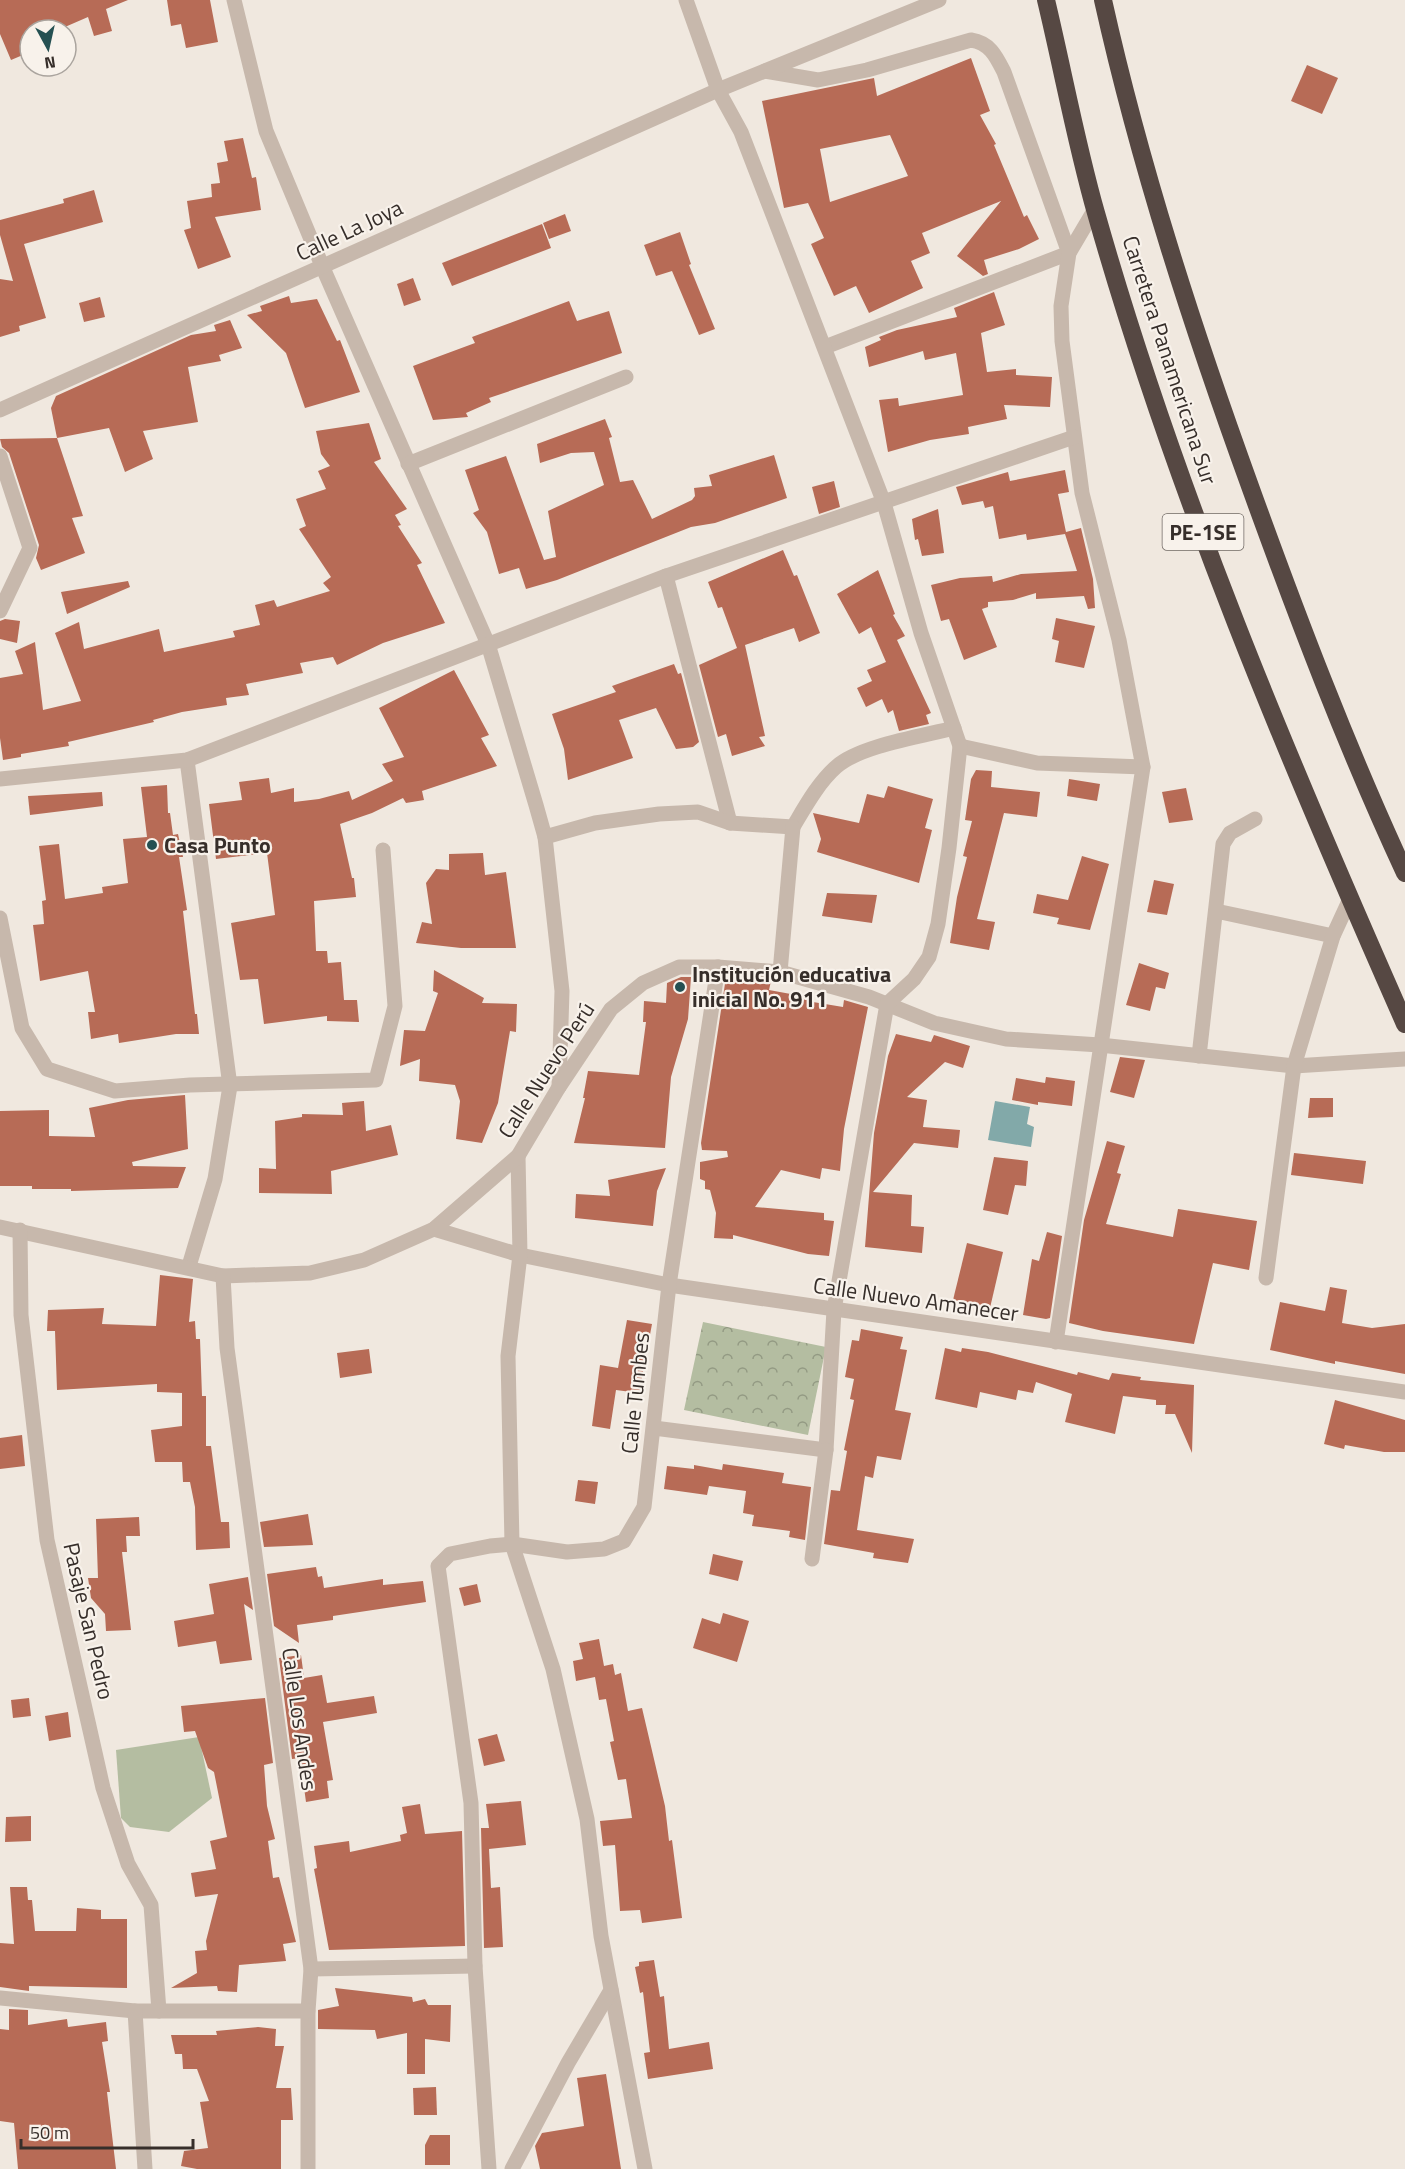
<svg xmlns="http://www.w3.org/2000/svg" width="1405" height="2169" viewBox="0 0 1405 2169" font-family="'Titillium Web',sans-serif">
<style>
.grass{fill:#b4bda1}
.forest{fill:url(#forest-crowns)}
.water{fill:#82a9a9}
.building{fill:#b76b56;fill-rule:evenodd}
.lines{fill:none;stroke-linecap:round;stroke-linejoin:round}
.minor{stroke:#c7b8ac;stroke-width:15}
.highway{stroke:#564843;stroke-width:18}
.poi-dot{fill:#255052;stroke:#f8f2eb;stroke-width:2}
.labels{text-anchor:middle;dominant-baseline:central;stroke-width:4.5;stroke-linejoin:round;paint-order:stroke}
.shield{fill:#f8f2eb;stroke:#706964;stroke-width:1.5}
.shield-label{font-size:21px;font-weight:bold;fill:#362e2a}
.street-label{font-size:22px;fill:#362e2a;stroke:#f8f2eb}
.poi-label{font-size:22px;font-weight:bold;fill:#362e2a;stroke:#f8f2eb;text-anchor:start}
</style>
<defs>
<pattern id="forest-crowns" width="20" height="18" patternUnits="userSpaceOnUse" patternTransform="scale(1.5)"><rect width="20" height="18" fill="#b4bda1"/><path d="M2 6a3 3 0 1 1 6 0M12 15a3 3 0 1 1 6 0" fill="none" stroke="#939a83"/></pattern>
</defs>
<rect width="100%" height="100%" fill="#f0e8df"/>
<path class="grass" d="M199,1737L212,1798L169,1832L130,1827L121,1818L116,1750Z"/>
<path class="forest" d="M703,1322L826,1347L808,1435L684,1410Z"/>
<path class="water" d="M995,1101L1030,1107L1027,1124L1034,1127L1031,1147L988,1140Z"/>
<g class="building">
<path d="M0,0H128L106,9L112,31L94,36L88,17L58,30H30V52L11,60L0,34Z"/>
<path d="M167,0H210L218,42L186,48L181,24L171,26Z"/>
<path d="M971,58L990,111L980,115L996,144L994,145L1024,217L1027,215L1039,239L1019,249L984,260L988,274L983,276L957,256L1001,201L922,233L930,253L911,261L923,288L869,313L856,286L834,296L811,244L824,238L808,203L784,208L762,101L874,78L877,96ZM890,135L908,176L830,202L820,149Z"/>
<path d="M1307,65L1338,78L1322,114L1291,101Z"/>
<path d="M243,138L252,178L256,177L261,210L215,217L231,257L198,269L184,230L191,228L187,201L212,197L211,184L220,183L217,163L228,161L224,141Z"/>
<path d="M94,190L103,222L24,244L46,318L19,326L20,331L0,337V279L13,281L0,235V220L64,203L63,199Z"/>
<path d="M565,214L571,231L549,239L543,223Z"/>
<path d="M542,224L551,248L452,286L442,263Z"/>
<path d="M680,232L691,264L689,265L715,329L699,335L672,271L656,276L644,245Z"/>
<path d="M413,278L421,300L404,306L397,284Z"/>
<path d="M994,292L1005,325L981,333L987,372L1016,369V375L1052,377L1050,407L1004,405L1007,419L968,427L969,434L930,440L888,452L879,400L898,398L899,406L963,395L956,353L925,360L923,351L869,367L865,347L881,340L879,337L897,330L957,317L954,308Z"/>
<path d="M289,296L291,303L317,299L337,341L340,340L360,392L305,408L286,353L247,315L262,311L260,306Z"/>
<path d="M100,297L105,317L84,322L79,303Z"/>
<path d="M569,301L577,321L609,311L622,353L489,398L491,402L466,413L468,417L433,420L413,366L475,343L472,337Z"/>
<path d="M230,320L242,348L219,355L221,361L188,367L198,422L143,431L153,459L125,472L109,428L57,438L51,408L56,396L191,335L216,331L214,325Z"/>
<path d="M605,419L612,437L609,438L620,482L633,480L652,519L692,500L695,496L694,488L712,486L709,475L774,455L787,498L715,523L691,527L557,580L526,589L519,568L499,574L487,532L473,513L479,510L465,470L506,456L544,560L556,557L548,511L604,485L594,452L571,453L540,463L537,444Z"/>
<path d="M369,423L381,459L374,462L407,509L395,515L401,525L398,526L422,563L417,565L445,623L383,643L337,665L333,657L300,663L303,673L246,684L249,695L226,698L227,705L182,712L153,720L154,722L68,742L69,746L21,754V757L3,760L0,738V678L23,674L15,651L35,642L43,710L81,701L55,633L79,622L84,649L159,629L164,652L235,637L233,631L260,625L255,605L274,600L277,607L330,591L323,583L331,577L299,529L306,526L296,499L326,489L318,471L330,466L321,454L316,431Z"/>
<path d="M57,438L83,516L72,518L85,553L41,570L36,558L39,545L9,453L2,447L0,439Z"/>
<path d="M1065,470L1069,492L1058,494L1066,532L1081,528L1093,579L1095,608L1088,609L1084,596L1036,599V593L1013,600L988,602V607L982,609L997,647L964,660L949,619L941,621L931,585L960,578L992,576L993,582L1021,574L1077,571L1065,534L1027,540L1026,534L999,539L993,506L985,508L983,501L962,505L956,487L1008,472L1010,481Z"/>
<path d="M834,481L840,507L819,514L812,487Z"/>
<path d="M938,509L944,553L922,556L918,539L915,540L912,519Z"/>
<path d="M783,550L794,576L797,575L820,633L799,642L794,628L745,645L765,736L759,737L765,746L732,756L726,734L718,737L699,665L737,648L722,607L718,608L708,582Z"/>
<path d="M878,570L895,614L893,615L905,636L897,640L931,713L926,715L929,724L899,731L893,710L888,713L882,699L866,707L857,688L872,681L867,670L886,662L871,627L859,634L837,594Z"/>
<path d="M128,581L130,587L67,614L61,592Z"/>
<path d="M1056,618L1095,626L1084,668L1055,662L1059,641L1052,639Z"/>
<path d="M5,619L20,621L17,643L0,639V621Z"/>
<path d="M674,664L678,674L681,673L699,742L693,747L676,749L656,708L619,720L633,758L568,780L564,749L552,714L616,692L612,686Z"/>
<path d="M454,670L489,735L481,738L497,766L422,791L424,800L406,803L403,798L372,813L340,824L352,878H354L356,897L314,901L316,951H327L328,963L341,962L344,1000H357L359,1022L327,1021V1016L264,1024L258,979L240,980L231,923L275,915L267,853L216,859L209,804L242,800L239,782L269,778L271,793L294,788V802L319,799L349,791L352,800L393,781L382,764L404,757L379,708Z"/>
<path d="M976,770L992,771L991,787L1040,792L1037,817L1004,813L977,919L995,922L989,950L950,943L957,897L967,857L963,856L972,821L965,820L971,779Z"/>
<path d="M1069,779L1100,784L1097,801L1067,796Z"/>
<path d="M167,785L168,813H170L173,835L178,834L183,857H179L187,910L183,911L195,1014H197L199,1034H176L119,1043L118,1034L91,1039L88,1012H95L88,971L40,981L33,925L44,924L42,901L46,900L39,846L59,844L65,899L103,893L102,887L128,883L123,839L147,837L141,787Z"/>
<path d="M888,786L933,799L925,828L932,830L919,883L817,852L821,839L813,813L859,823L867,794L884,798Z"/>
<path d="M1186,788L1193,820L1169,823L1162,792Z"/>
<path d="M102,792L103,806L30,815L28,796Z"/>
<path d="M483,853L485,875L506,872L516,948H461L416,943L422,922L432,924L426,883L436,869L449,870V854Z"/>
<path d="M1082,856L1109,864L1090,930L1057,924L1059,918L1033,913L1037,894L1068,900Z"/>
<path d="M1154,880L1174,884L1167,915L1147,912Z"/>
<path d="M827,893L877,895L872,923L822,916Z"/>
<path d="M1139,963L1169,973L1165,989L1156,987L1150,1011L1126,1005Z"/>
<path d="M434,970L484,998L482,1003L517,1004L516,1032L510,1031L498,1103L482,1143L456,1139L460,1101L455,1085L419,1081L420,1059L400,1066L404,1030L425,1031L438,993L433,991Z"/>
<path d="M681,977H691L688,1019L671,1077L665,1148L574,1143L585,1098H583L588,1071L639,1075L646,1022H643L644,1001L666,1003L667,983Z"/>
<path d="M726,977L771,981L769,990L807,997V1001L843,1007L844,1000L868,1007L844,1129L840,1171L822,1168L820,1179L781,1170L755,1207L824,1213V1220L834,1221L829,1256L808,1254L733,1235V1239L714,1238L716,1213L710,1190L705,1189V1181L700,1179V1162L728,1157L727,1151L702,1150L701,1143Z"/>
<path d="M896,1034L931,1042L934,1035L970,1046L963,1068L945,1062L907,1097L927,1100L923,1127L960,1130L958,1148L914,1143L873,1192L912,1195L911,1226L924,1227L922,1253L865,1247L874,1133L888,1056Z"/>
<path d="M1120,1057L1145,1060L1134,1098L1110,1092Z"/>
<path d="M1046,1077L1075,1081L1072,1106L1038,1102V1105L1012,1100L1016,1078L1045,1083Z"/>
<path d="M185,1095L188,1149L132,1162L133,1166L186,1167L178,1188L71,1191V1189H32V1186H0V1111L49,1110V1136L95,1137L89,1108L128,1100Z"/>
<path d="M1310,1098H1333V1117L1308,1118Z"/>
<path d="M364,1101L366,1131L391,1125L398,1155L331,1171L332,1194L259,1193V1168L276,1169L275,1121L302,1117V1114L343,1115L342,1103Z"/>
<path d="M1107,1141L1125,1146L1117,1173L1121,1174L1106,1224L1173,1237L1178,1209L1257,1221L1249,1270L1213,1263L1194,1344L1103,1331L1069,1323L1084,1220Z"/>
<path d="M1294,1153L1366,1161L1363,1184L1291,1175Z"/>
<path d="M994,1157L1028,1161L1026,1186L1015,1185L1008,1215L983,1210Z"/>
<path d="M666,1168L657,1191L653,1226L575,1218L576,1194L610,1196L608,1180Z"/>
<path d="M1047,1232L1062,1236L1050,1318L1046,1319L1023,1315L1032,1259L1039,1261Z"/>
<path d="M967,1243L1003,1252L990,1308L953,1300Z"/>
<path d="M160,1275L193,1279L189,1322L195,1321L196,1339H200L202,1396H206V1446H211L221,1522H229L230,1548L196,1550L195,1507L190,1482H183L182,1462H155L151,1430L182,1426V1393L157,1392V1384L57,1390L55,1331H47L48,1310L104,1308L102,1324L156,1326Z"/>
<path d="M1330,1287L1347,1290L1342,1323L1372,1328L1405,1324V1374L1335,1361V1364L1270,1350L1280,1302L1325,1311Z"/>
<path d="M627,1320L652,1324L639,1393L616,1390L610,1429L592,1426L600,1365L618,1368Z"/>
<path d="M861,1329L903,1337L900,1349L907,1350L895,1410L911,1413L901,1460L877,1456L873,1478L865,1476L857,1530L914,1539L908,1563L873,1558L874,1553L824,1544L831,1490L840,1491L847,1451L844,1450L854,1400L850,1399L854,1379L845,1377L852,1340L859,1341Z"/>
<path d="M945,1348L961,1352L962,1348L988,1352L1077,1375L1078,1372L1109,1380L1112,1373L1141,1377L1140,1380L1194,1385L1192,1453L1175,1414H1165L1166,1405H1156V1400L1123,1396L1115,1434L1065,1422L1072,1394L1036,1382L1033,1393L1018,1390L1016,1400L980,1392L977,1408L935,1399Z"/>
<path d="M369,1349L372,1373L340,1378L337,1353Z"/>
<path d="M1335,1400L1405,1420V1452H1384L1345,1445L1344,1449L1324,1444Z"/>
<path d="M22,1435L25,1466L0,1469V1438Z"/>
<path d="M723,1464L784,1473L782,1483L811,1487L805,1540L789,1537L790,1531L752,1526L754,1515L743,1513L746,1491L709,1486L707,1495L664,1489L667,1466L694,1469V1465L722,1470Z"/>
<path d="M578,1480L598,1482L595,1504L575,1501Z"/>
<path d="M308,1514L313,1545L264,1547L260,1522Z"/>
<path d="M139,1517L140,1536H126L127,1552H122L131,1630L106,1631L105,1614L91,1598L88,1578H98L96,1519Z"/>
<path d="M713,1554L743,1561L738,1581L709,1574Z"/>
<path d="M316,1567L318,1577L322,1576L324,1588L383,1579V1585L423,1581L426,1602L333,1616V1620L297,1625L299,1643L274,1626L267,1574Z"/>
<path d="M248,1577L253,1610L244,1604L252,1660L220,1664L216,1641L178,1647L174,1621L214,1614L209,1584Z"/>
<path d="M477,1584L481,1602L464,1606L459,1588Z"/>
<path d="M723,1613L749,1621L737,1662L693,1648L702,1618L720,1624Z"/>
<path d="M599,1639L604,1666L613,1664L615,1675L621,1673L628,1711L642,1708L665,1806L669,1841L672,1840L682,1918L642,1923L640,1910L620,1911L615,1845L603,1846L600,1821L632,1818L626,1779L618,1780L610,1742L614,1741L606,1699L599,1700L595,1677L576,1681L573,1661L583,1659L579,1643Z"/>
<path d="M301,1655L304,1678L322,1675L327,1703L374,1696L377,1713L323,1722L333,1780L327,1781L329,1798L306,1802L300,1758L292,1759L279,1658Z"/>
<path d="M29,1698L31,1716L13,1718L11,1700Z"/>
<path d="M265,1698L273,1763L264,1765L267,1806L275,1839L268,1841L273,1878L279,1877L296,1942L283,1944L286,1961L239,1965L237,1992L218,1991L217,1986L171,1988L197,1973L195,1951L207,1950L206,1941L218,1894L195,1897L191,1873L216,1869L210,1841L227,1837L214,1772L208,1768L195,1731L184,1732L181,1706Z"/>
<path d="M68,1712L71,1737L49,1741L45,1716Z"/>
<path d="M497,1734L505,1761L484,1766L478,1739Z"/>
<path d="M521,1801L526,1845L489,1849L491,1888L500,1887L503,1947L484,1948L481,1828H489L486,1804Z"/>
<path d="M420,1804L425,1834L462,1831L465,1946L329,1950L314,1869L317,1868L314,1846L349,1841L350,1852L401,1841L400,1835L407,1833L402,1807Z"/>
<path d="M31,1816V1841L5,1842L6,1817Z"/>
<path d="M10,1887H27L28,1900H32L35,1931H76L77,1908L101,1910V1919H127V1988L29,1986V1991L0,1987V1943L14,1944Z"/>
<path d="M654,1960L660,1997L664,1996L669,2049L709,2042L713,2069L648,2079L644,2053L650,2052L643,1992L640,1993L635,1967L639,1966V1962Z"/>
<path d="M335,1988L412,1997L413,2002L425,1999L428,2005H451L450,2042L425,2039V2074H407V2033L377,2039L375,2030L318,2029V2010L339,2006Z"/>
<path d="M9,2009L28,2010V2025L67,2019L68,2027L106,2022L108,2041L102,2042L110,2092H107L116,2169H18L14,2123L0,2121V2029L9,2030Z"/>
<path d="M258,2027L276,2029L275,2046H284L276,2088H291L293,2120H281V2169H197L181,2166L184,2151L208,2148L200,2102L209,2101L197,2069H183L182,2054H175L171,2035H217L216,2031Z"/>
<path d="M606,2074L621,2169H540L535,2146L542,2133L584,2126L577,2078Z"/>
<path d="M436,2087L437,2115H414L413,2088Z"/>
<path d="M430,2135H450V2165H425V2145Z"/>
</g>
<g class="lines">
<g class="minor">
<path d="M234,0L266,131L323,268L488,644L536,805L545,837L562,991L559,1087"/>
<path d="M765,71L818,80L867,70L971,40C990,43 996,56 1004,72L1069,253L825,347"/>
<path d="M1095,209L1069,253L1061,306L1062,341L1082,493L1119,640L1143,767"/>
<path d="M0,410L718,90L939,0"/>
<path d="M0,456L30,548L0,611"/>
<path d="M408,464L626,377"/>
<path d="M666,576L730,823"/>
<path d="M960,746L1037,763L1143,767L1056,1342"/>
<path d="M187,760L230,1086L215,1179L189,1266"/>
<path d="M0,779L187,760L666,576L1074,437"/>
<path d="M545,837L595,823L659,814L698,812L730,823L793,827C805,807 818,783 836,767C859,746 923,736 954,728"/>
<path d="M1216,911L1333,936"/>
<path d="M0,918L22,1028L47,1069L115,1091L190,1085L376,1080L395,1006L383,850"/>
<path d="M780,972L793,827"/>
<path d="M1199,1056L1223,844L1230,833L1255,819"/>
<path d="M518,1156L520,1255L669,1285L1405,1392"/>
<path d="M0,1227L223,1276L310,1273L364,1260L434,1229L518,1156L559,1087L611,1009L643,983L679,967H718L780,972L869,997L934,1023L1006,1039L1100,1045L1294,1066L1405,1059"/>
<path d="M434,1229L520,1255L508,1356L512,1544L553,1669L587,1819L601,1936L645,2169"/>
<path d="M20,1230L21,1315L47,1540L103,1788L128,1864L151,1905L159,2011"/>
<path d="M223,1276L227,1348L311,1969L308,2011V2169"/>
<path d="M1266,1278L1294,1066L1333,936L1350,899"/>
<path d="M654,1428L826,1450L834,1310L887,1004L914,979L929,957L938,924L949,848L960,746L921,633L884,503L741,132L718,90L686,0"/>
<path d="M812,1559L826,1450"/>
<path d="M311,1969L475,1966"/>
<path d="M0,1998L135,2011H308"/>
<path d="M135,2011L145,2169"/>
<path d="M489,2169L475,1966L471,1803L438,1566L450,1554L490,1546L512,1544L567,1552L604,1549L624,1541L644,1507L669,1285L718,967"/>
<path d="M512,2169L568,2063L611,1990"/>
</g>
<g class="highway">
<path d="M1046,0C1063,71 1076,143 1096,213C1175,492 1288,759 1405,1024"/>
<path d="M1103,0C1140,166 1193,329 1251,489C1298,619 1347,748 1405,873"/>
</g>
</g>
<g class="poi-dot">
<circle cx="152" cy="845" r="6"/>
<circle cx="680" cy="987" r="6"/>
</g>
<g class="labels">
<rect class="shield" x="1162.5" y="514" width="81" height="36" rx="4.5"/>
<g class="shield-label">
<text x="1203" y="532">PE-1SE</text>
</g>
<g class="street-label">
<text transform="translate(349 230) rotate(-25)">Calle La Joya</text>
<text transform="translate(1170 360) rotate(72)">Carretera Panamericana Sur</text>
<text transform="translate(546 1070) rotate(-57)">Calle Nuevo Perú</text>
<text transform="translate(916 1299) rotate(8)">Calle Nuevo Amanecer</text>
<text transform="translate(635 1393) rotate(-84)">Calle Tumbes</text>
<text transform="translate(89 1621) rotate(77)">Pasaje San Pedro</text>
<text transform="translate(300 1719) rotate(82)">Calle Los Andes</text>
</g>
<g class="poi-label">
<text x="164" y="845">Casa Punto</text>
<text x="692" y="974">Institución educativa<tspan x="692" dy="25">inicial No. 911</tspan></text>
</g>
</g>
<g transform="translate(48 48) rotate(172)"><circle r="28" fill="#f8f2eb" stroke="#aaa49e" stroke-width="1.5"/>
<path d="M0-4.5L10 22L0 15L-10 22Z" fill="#255052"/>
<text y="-9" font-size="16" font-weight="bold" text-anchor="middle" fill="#362e2a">N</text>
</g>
<path d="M21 2139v9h172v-9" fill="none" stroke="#362e2a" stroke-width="3"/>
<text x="30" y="2139" font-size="18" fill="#362e2a" stroke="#f8f2eb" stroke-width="4.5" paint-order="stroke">50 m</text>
</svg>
